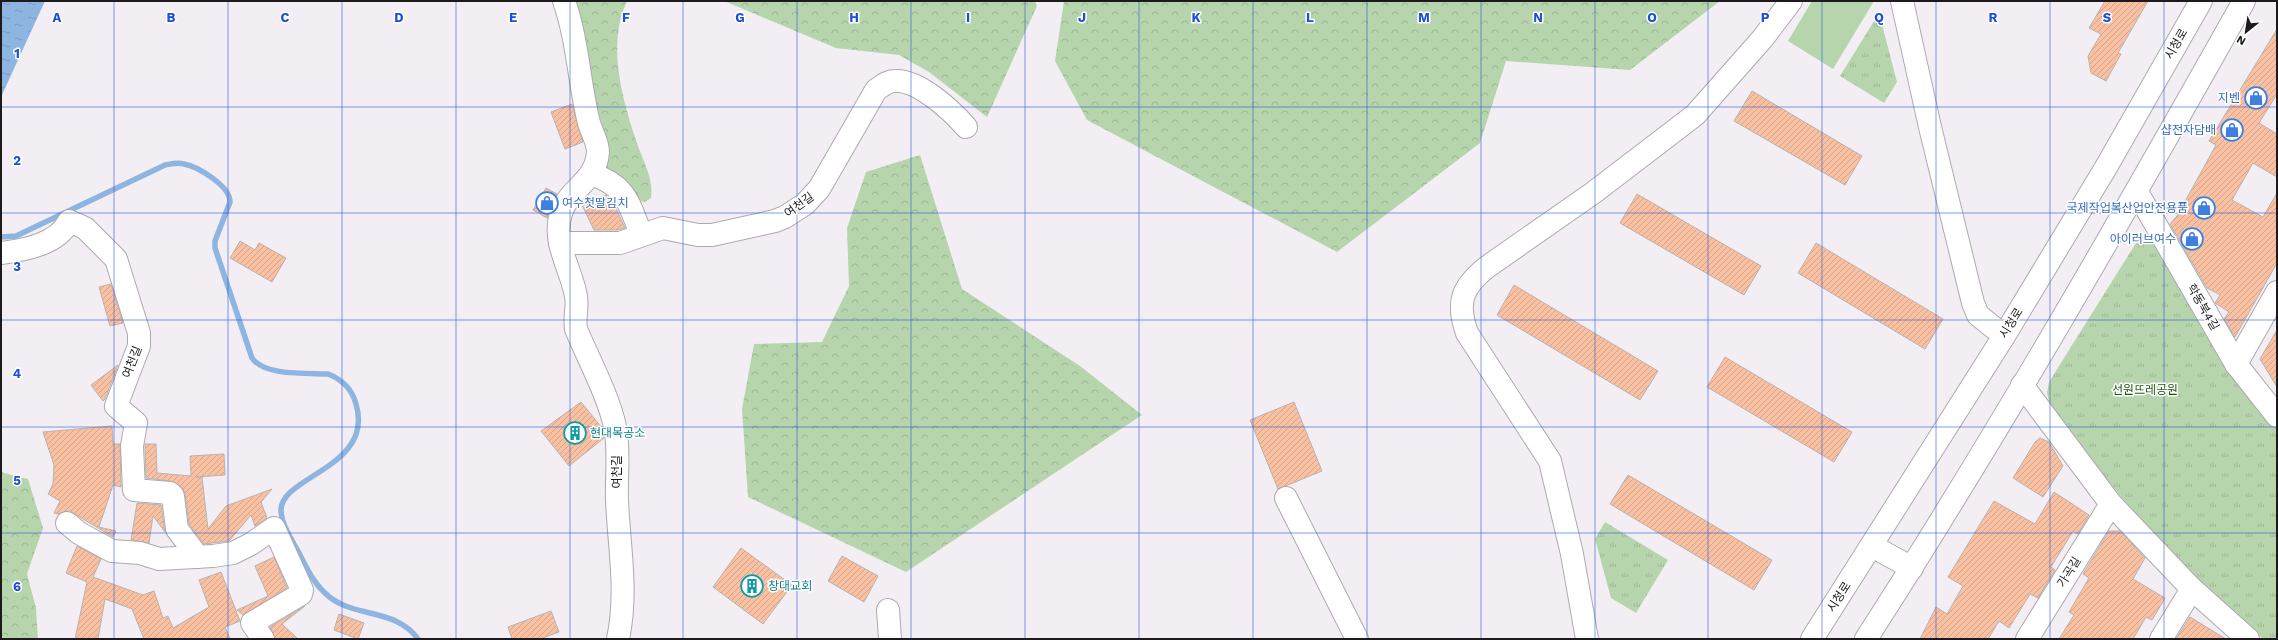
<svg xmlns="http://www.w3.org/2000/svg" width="2278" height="640" viewBox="0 0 2278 640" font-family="'Work Sans','Noto Sans KR',sans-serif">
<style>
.grass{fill:url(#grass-tufts)}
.forest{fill:url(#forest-crowns)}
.garden{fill:#b7d5ad}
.water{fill:url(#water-ripples)}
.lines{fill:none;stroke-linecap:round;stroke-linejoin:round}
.stream{stroke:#8eb4e0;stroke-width:5.5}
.building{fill:url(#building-hatch);stroke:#b9b3af}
.minor-casing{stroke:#ada9ae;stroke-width:24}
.minor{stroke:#fff;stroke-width:22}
.grid{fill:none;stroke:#1d4ed8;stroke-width:1;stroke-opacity:0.55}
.labels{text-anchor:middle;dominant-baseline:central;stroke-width:3;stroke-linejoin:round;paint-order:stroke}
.street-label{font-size:12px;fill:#1c1a1c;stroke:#fff}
.shop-label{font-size:12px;fill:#366cbe;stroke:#fff;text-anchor:end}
.park-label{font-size:12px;fill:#265313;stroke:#fff}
.culture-label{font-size:12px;fill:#0d838f;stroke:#fff;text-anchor:start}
.grid-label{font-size:13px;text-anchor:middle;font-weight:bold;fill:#1d4ed8;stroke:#fff;stroke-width:3;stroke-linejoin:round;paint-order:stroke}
</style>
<defs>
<pattern id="grass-tufts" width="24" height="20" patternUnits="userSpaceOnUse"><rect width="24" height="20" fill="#b7d5ad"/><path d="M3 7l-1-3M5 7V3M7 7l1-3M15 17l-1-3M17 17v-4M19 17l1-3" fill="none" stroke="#9db694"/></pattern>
<pattern id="forest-crowns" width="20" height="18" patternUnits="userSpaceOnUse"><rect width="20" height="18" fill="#b7d5ad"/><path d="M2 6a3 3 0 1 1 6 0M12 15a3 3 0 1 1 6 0" fill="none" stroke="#9db694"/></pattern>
<pattern id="water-ripples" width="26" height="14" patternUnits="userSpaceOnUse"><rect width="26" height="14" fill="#8eb4e0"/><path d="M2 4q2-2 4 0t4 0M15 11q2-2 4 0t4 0" fill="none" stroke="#7a9ac0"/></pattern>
<pattern id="building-hatch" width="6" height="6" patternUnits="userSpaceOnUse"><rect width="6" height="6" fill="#f9c1a2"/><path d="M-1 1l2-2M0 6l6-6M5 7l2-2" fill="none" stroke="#d5a58b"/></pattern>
</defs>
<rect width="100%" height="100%" fill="#f3eef4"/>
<g class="grass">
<path d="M1879,13L1897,82L1884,103L1840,76Z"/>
<path d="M2141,235L2150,236L2158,242L2277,428V639H2263L2175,558L2136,516L2050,406L2047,393L2049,382Z"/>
<path d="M1605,522L1668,560L1636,613L1611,598L1595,539Z"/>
</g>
<g class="forest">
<path d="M571,1H627C606,45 623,102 638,146C644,163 654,180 651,198L645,202L638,200L609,174L605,166L604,135Z"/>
<path d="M724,1H1035L1037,6L987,117L929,72L899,55L836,48Z"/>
<path d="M1064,1H1720L1630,70L1506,61L1480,143L1337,252L1087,120L1055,61Z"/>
<path d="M920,155L962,289L1080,366L1142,415L906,572L748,497L742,409L754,344L822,342L849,286L847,228L866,172Z"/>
<path d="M1,472L28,479L43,528L27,574L36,608L38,639H1Z"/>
</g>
<path class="garden" d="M1812,1H1874L1833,69L1788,41Z"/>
<path class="water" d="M1,1H45L1,97Z"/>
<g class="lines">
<path class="stream" d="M1,237L16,236L165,165C171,164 178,162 184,164C199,167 230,186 230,202L215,241V248L252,358C264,376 307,373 328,374C341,379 352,389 356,404C375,468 279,476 281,511C282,526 292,540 299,553C306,567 313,582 325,593C351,619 396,607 418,639"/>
</g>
<g class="building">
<path d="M2105,1H2148L2118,53L2121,54L2106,81L2091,73L2088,56L2101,34L2089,28Z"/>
<path d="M2277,29V94L2259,123L2277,134V177L2253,163L2232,200L2263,217L2277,193V263L2235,337L2224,319L2229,312L2215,303L2220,295L2207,288L2170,224L2177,216L2216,145L2209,141Z"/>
<path d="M1752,91L1862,156L1845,185L1734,121Z"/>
<path d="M572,104L583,142L565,149L551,112Z"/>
<path d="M546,188L557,194L550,208L547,218L533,210Z"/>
<path d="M1637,194L1761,266L1744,295L1620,223Z"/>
<path d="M606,195L614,204L625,228L618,230H594L582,205Z"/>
<path d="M240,241L255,250L259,243L286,258L272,282L230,258Z"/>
<path d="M1816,243L1943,319L1925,349L1798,273Z"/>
<path d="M111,284L123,323L110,326L99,287Z"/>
<path d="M1514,285L1658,371L1640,400L1497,315Z"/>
<path d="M2277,330V387L2260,359Z"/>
<path d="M1725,357L1852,432L1834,462L1707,387Z"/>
<path d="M118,365L105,399L103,401L91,385Z"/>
<path d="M581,402L603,429L604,438L569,466L541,431Z"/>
<path d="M1294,402L1322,471L1278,489L1250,420Z"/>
<path d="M112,426L113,444H120L121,487L113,485L99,527L116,531L113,537L70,511L58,514L54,513L60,501L48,494L53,484L54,465L43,432Z"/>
<path d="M2040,438L2049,442L2063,466L2043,497L2013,478L2035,442Z"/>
<path d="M145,444H156L157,473L191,476L190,456L224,454L225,475L196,477H202L208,529L226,506L272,489L261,502L267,518L255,526L251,515L229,541L204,544L189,524L185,494L182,487L171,481L146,478Z"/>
<path d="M1628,475L1772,560L1754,590L1610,504Z"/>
<path d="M2054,492L2089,515L2078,534L2073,531L2051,567L2055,570L2038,598L2030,594L2009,628L1999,621L1988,639H1920L1936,607L1947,614L1963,586L1948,577L1994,501L2035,524Z"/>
<path d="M137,503L161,505L165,532L153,516L149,543L131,540Z"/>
<path d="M2109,531H2120L2145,558L2133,579L2165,598L2152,620L2146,617L2133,639H2059L2074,615L2069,612L2089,578L2083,574Z"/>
<path d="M77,546L101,559L93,577L143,595L154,591L163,618L168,616L173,628L209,607L199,580L221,572L240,621L225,627L230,639H144L132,609L105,599L98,639H75L87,582L66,573Z"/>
<path d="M741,548L792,585L763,624L713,587Z"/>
<path d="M842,556L878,576L864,602L828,581Z"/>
<path d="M274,557L287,588L243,615L237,610L268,596L255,566Z"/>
<path d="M305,606L282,624L298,639H275L270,627Z"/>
<path d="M551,611L559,632L540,639H512L508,627Z"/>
<path d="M339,614L364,623L358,639L334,630Z"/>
<path d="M2190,617L2226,639H2176Z"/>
</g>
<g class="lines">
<g class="minor-casing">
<g id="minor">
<path d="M564,1C578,41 579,83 589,123C592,133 598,142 598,152C596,182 569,188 561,213C552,243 571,268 576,296C578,307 574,318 576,329C588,358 609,397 615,427C620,450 616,477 617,500C619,548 628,591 618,639"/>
<path d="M1902,1L1930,127L1973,303L1978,315L2004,336"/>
<path d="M591,174C627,186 628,202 641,234"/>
<path d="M2137,192L2236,364L2277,416"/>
<path d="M560,243H620L663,228L698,235H712L775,221L785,217L805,204L819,189L876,90C882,86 887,81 895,81C918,79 952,111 966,127"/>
<path d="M1,253C25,250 58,244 69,221L85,228L116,259L139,333V346L116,406L136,423L132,446L134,490L170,493L173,496L177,529L198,557"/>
<path d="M2236,364L2277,292"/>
<path d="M2022,385L2111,504L2192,589L2248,639"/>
<path d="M1286,498L1357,639"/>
<path d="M67,523L79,533L112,551L140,553L159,559L213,556L233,553L251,544L274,528L302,590L301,594L252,623L263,639"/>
<path d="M1872,546L1912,568"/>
<path d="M888,610L890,639"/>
<path d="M1587,639L1572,554L1550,461L1467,333C1456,302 1462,287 1487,267L1593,193L1695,115L1763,38L1791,1"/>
<path d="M1812,639L2004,336L2105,169L2201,1"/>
<path d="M1866,639C2000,431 2123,216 2244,1"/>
<path d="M2027,639L2111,504"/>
<path d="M2161,639L2192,589"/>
</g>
</g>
<use href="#minor" class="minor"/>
</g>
<path class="grid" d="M114,1V639M228,1V639M342,1V639M456,1V639M570,1V639M683,1V639M797,1V639M911,1V639M1025,1V639M1139,1V639M1253,1V639M1367,1V639M1481,1V639M1595,1V639M1708,1V639M1822,1V639M1936,1V639M2050,1V639M2164,1V639M1,107H2277M1,213H2277M1,320H2277M1,427H2277M1,533H2277"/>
<defs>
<g id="shop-ring" transform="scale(1.15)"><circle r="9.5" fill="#fff" stroke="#3f7fe0" stroke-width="1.5"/><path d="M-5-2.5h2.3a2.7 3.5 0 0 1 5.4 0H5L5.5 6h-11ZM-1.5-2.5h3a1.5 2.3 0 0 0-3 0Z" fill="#3f7fe0"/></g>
<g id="building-ring" transform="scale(1.15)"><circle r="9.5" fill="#fff" stroke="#0f9aa8" stroke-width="1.5"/><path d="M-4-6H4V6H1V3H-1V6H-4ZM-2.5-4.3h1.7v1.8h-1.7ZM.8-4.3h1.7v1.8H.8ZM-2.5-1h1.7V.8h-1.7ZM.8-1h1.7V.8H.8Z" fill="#0f9aa8"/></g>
</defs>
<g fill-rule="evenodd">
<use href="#shop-ring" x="2256" y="98"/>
<use href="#shop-ring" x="2232" y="130"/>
<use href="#shop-ring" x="547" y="203"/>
<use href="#shop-ring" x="2204" y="208"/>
<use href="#shop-ring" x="2192" y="239"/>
<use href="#building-ring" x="575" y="433"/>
<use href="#building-ring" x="752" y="586"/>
</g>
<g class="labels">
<g class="street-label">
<text transform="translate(2176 44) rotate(-60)">시청로</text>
<text transform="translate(799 205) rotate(-36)">여천길</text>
<text transform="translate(2203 307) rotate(60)">학동북4길</text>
<text transform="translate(2011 323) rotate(-58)">시청로</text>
<text transform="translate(132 362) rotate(-69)">여천길</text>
<text transform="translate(617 472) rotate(-90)">여천길</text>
<text transform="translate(2069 572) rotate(-58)">가곡길</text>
<text transform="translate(1839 597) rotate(-57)">시청로</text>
</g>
<g class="shop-label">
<text x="2240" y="98">지벤</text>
<text x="2216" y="130">샵전자담배</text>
<text x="562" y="203" text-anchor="start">여수첫딸김치</text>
<text x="2188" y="208">국제작업복산업안전용품</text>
<text x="2176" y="239">아이러브여수</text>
</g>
<g class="park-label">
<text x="2145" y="390">선원뜨레공원</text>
</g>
<g class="culture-label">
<text x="590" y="433">현대목공소</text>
<text x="768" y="586">창대교회</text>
</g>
</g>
<g class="grid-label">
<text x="57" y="22">A</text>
<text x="171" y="22">B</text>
<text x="285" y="22">C</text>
<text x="399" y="22">D</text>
<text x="513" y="22">E</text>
<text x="626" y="22">F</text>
<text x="740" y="22">G</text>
<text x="854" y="22">H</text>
<text x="968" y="22">I</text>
<text x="1082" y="22">J</text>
<text x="1196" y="22">K</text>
<text x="1310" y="22">L</text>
<text x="1424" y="22">M</text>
<text x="1538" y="22">N</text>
<text x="1652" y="22">O</text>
<text x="1765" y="22">P</text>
<text x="1879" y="22">Q</text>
<text x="1993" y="22">R</text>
<text x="2107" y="22">S</text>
<text x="17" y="58">1</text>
<text x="17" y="165">2</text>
<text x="17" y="271">3</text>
<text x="17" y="378">4</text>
<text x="17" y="485">5</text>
<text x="17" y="591">6</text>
</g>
<rect width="2278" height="640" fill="none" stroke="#1c1a1c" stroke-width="4"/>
<g transform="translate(2246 32) rotate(210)" stroke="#ffffff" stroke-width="3" paint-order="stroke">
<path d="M0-3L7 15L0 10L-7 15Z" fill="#1c1a1c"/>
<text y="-6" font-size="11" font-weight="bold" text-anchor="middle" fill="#1c1a1c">N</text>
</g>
</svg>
